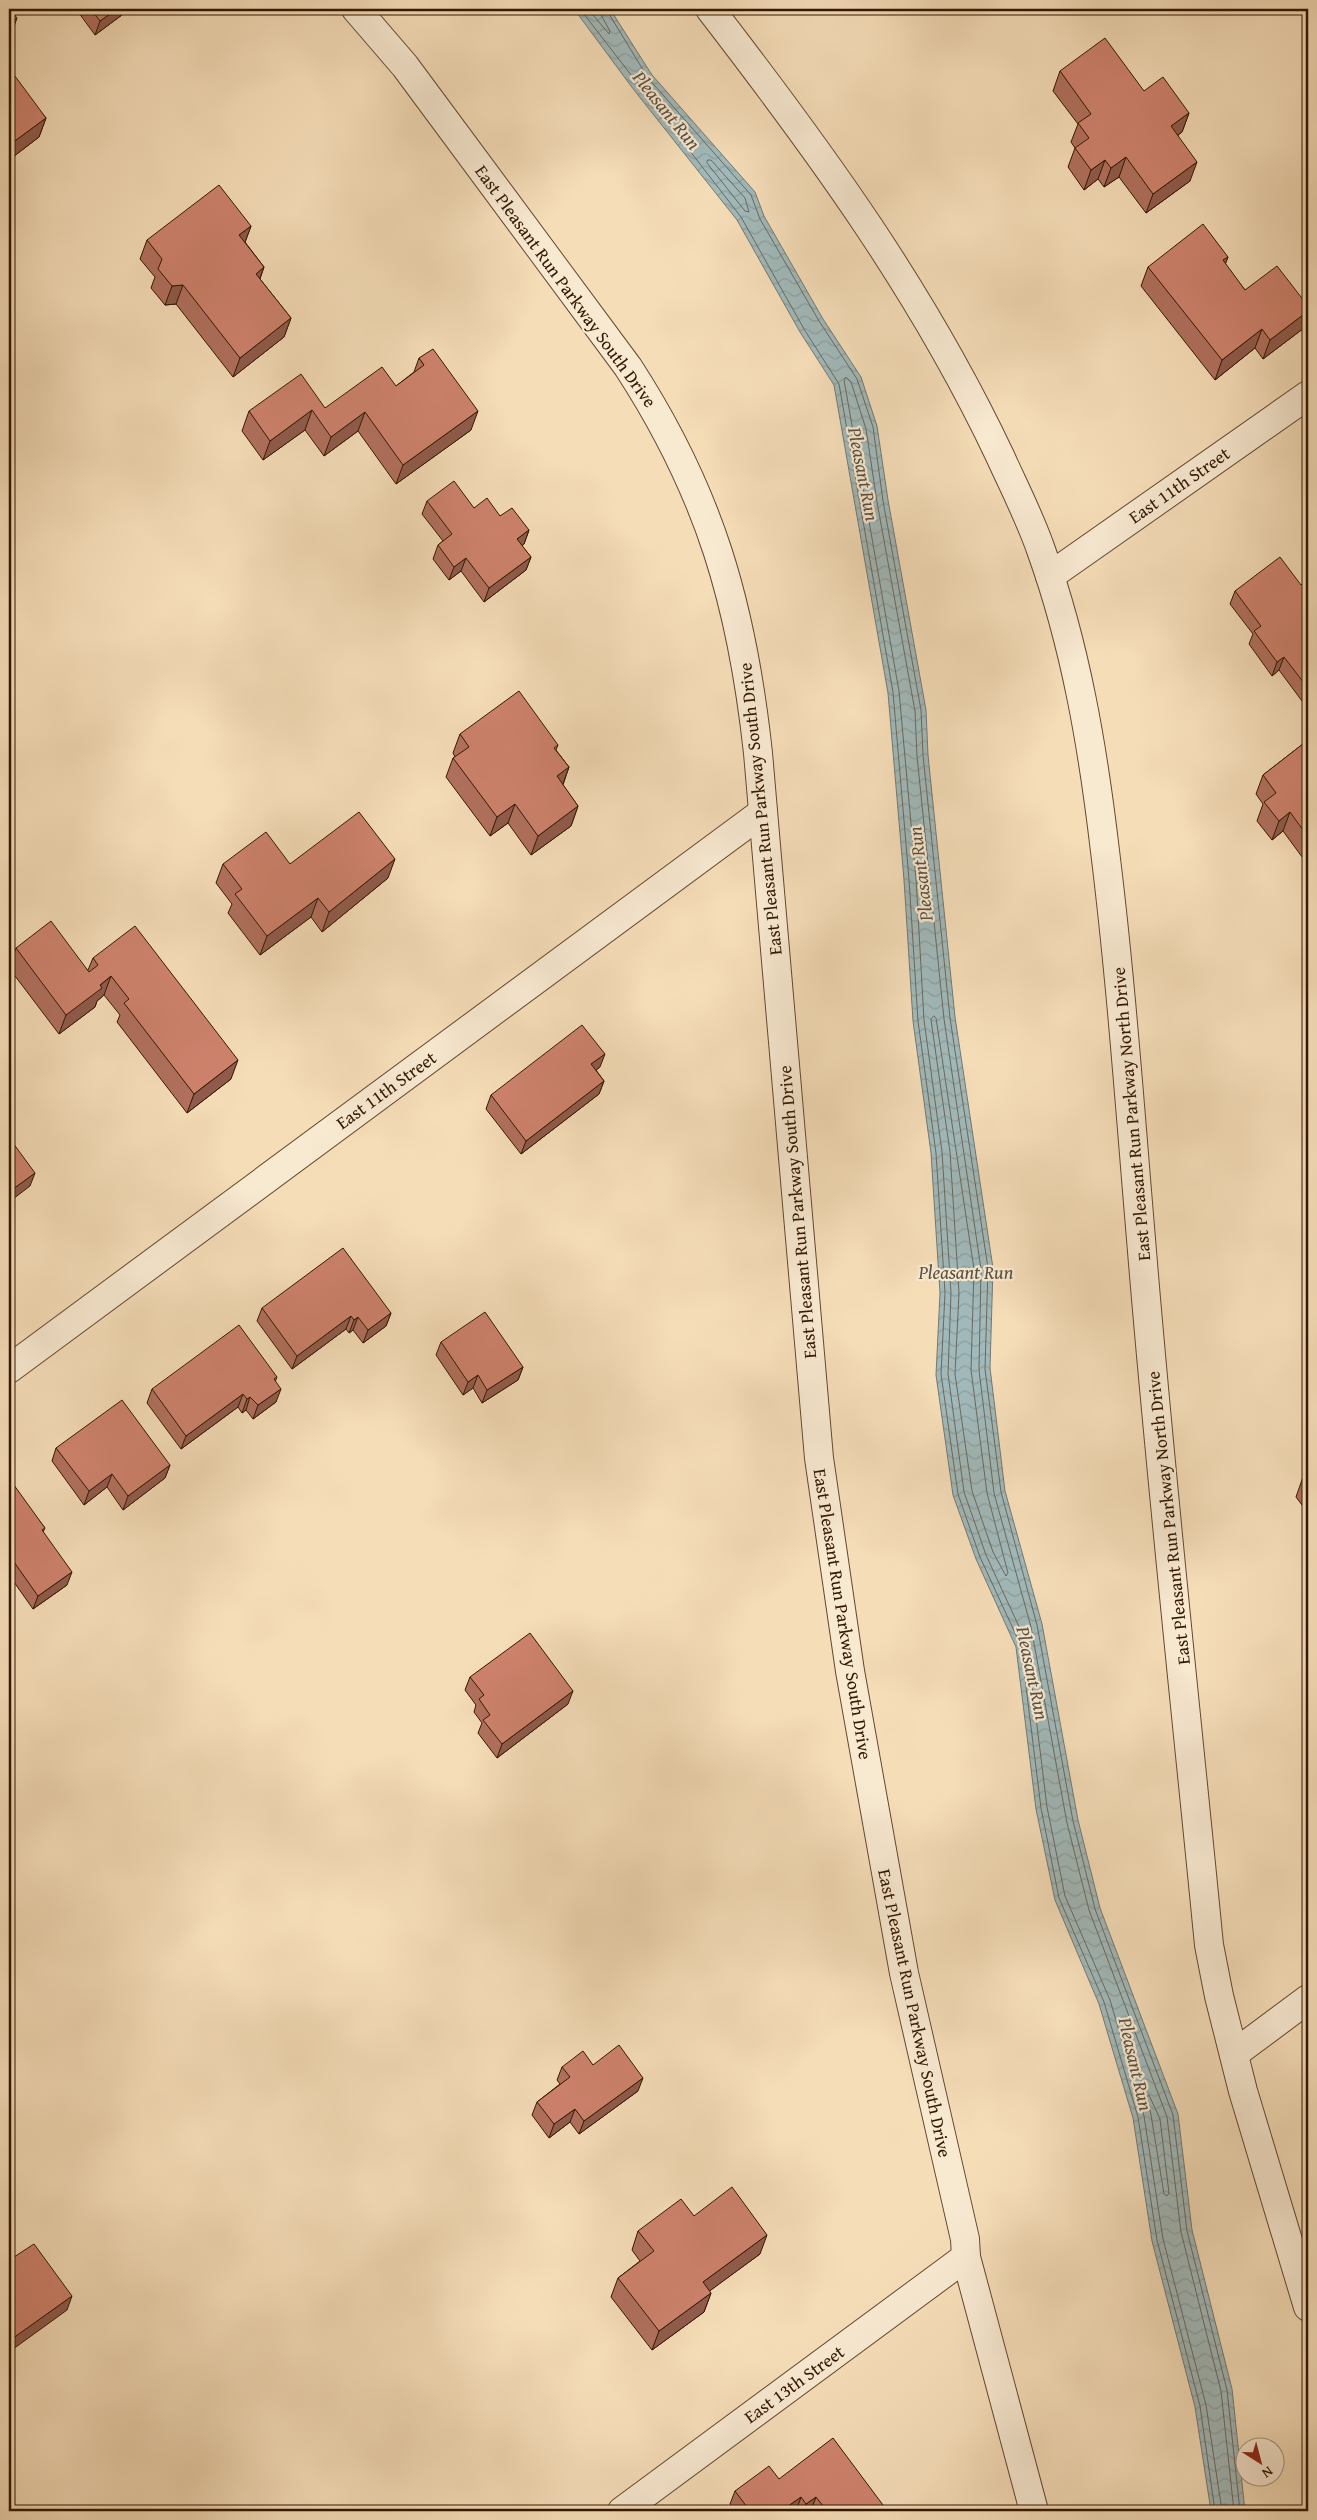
<svg xmlns="http://www.w3.org/2000/svg" width="1317" height="2520" viewBox="0 0 1317 2520" font-family="'Gentium Book Plus',serif">
<style>
.water{fill:url(#water-waves);stroke:#757870}
.lines{fill:none;stroke-linecap:round;stroke-linejoin:round}
.shore{stroke:#6a685d;stroke-width:1}
.minor-casing{stroke:#63482e;stroke-width:30}
.tertiary-casing{stroke:#63482e;stroke-width:30}
.minor{stroke:#f8e9d1;stroke-width:28}
.tertiary{stroke:#f8e9d1;stroke-width:28}
.wall{fill:#b1705e;stroke:#321700}
.shaded-wall{fill:#905b4c;stroke:#321700}
.building{fill:#ce826d;stroke:#321700}
.labels{text-anchor:middle;dominant-baseline:central;stroke-width:4.5;stroke-linejoin:round;paint-order:stroke}
.street-label{font-size:18px;fill:#321700;stroke:#f8e9d1}
.water-label{font-size:19px;font-style:italic;fill:#595041;stroke:#f8e9d1}
</style>
<defs>
<pattern id="water-waves" width="16" height="10" patternUnits="userSpaceOnUse" patternTransform="scale(1.25)"><rect width="16" height="10" fill="#a1b9ba"/><path d="M0 5q4-4 8 0t8 0" fill="none" stroke="#8b9e9e"/></pattern>
</defs>
<rect width="100%" height="100%" fill="#f5ddb8"/>
<filter id="stains"><feTurbulence type="fractalNoise" baseFrequency=".004" numOctaves="4"/><feColorMatrix values="0 0 0 0 .2 0 0 0 0 .09 0 0 0 0 .02 0 0 0 .5 -.17"/></filter>
<radialGradient id="worn" r=".72"><stop offset=".6" stop-color="#630" stop-opacity="0"/><stop offset="1" stop-color="#630" stop-opacity=".3"/></radialGradient>
<path class="water" d="M574,9H610L652,75L755,192L764,216L823,319L861,377L877,426L888,500L926,710L928,755L955,1017L993,1268L990,1368L1005,1491L1042,1624L1078,1820L1100,1908L1178,2114L1192,2230L1232,2389L1245,2511H1211L1195,2407L1152,2241L1133,2118L1099,2004L1055,1900L1036,1809L1016,1647L976,1559L953,1495L936,1375L940,1293L931,1153L913,1021L904,880L888,693L834,385L800,332L737,220L634,90Z"/>
<g class="lines">
<g class="shore">
<path d="M580,9L741,217L804,329L839,384L893,692L909,879L918,1021L936,1153L945,1293L941,1374L958,1494L980,1557L1021,1646L1041,1808L1059,1898L1104,2002L1138,2117L1157,2240L1200,2406L1215,2511"/>
<path d="M588,9L609,34L610,31L601,15L600,9"/>
<path d="M606,9L648,78L751,195L760,219L819,321L857,379L873,427L883,501L921,710L923,755L950,1018L988,1268L985,1369L1001,1492L1037,1625L1073,1821L1095,1909L1173,2115L1187,2231L1227,2390L1240,2511"/>
<path d="M708,160H711L745,198L749,212L745,211L707,163Z"/>
<path d="M934,1016L936,1018L974,1269L971,1370L987,1493L1008,1573L1006,1576L993,1552L972,1491L955,1374L959,1293L950,1152L931,1020Z"/>
<path d="M1149,2095L1160,2119L1169,2193L1167,2196L1164,2194L1151,2115L1147,2098Z"/>
<path d="M1222,2511L1206,2405L1163,2239L1144,2116L1110,2000L1065,1896L1047,1807L1027,1644L986,1555L964,1492L948,1374L951,1293L942,1152L924,1020L916,879L899,691L844,380L846,377L851,382L866,429L877,502L915,711L917,756L944,1019L981,1269L979,1370L994,1493L1031,1627L1067,1823L1089,1910L1167,2117L1181,2232L1221,2391L1234,2511"/>
</g>
<g class="minor-casing">
<g id="minor">
<path d="M710,9C821,153 922,291 1000,456C1014,487 1030,518 1041,550C1076,647 1093,749 1105,851C1121,980 1130,1109 1141,1239C1160,1475 1186,1709 1209,1945L1219,1996L1243,2091L1308,2307"/>
<path d="M1050,576L1308,395"/>
<path d="M9,1369L763,812"/>
<path d="M1234,2054L1308,1999"/>
<path d="M622,2511L966,2257"/>
</g>
</g>
<g class="tertiary-casing">
<path id="tertiary" d="M356,9L405,66L628,367C710,493 742,605 758,753L819,1458L850,1671L904,1973L965,2239L966,2257L1034,2511"/>
</g>
<use href="#minor" class="minor"/>
<use href="#tertiary" class="tertiary"/>
</g>
<g class="wall">
<path d="M76,9H130L95,35Z"/>
<path d="M1060,71L1144,91L1189,113L1182,132L1178,135L1190,181L1146,213L1119,177L1104,187L1098,179L1084,190L1068,167L1075,148L1071,142L1078,124L1053,91Z"/>
<path d="M9,75L46,118L39,137L9,160Z"/>
<path d="M251,226L245,242L264,267L260,279L291,318L284,337L233,377L176,304L165,305L151,288L155,277L140,259L147,240Z"/>
<path d="M1228,257L1225,264L1245,290L1304,328L1263,359L1255,348L1215,380L1141,286L1148,267Z"/>
<path d="M419,358L471,430L396,484L358,431L324,456L305,430L263,460L242,431L249,411L325,408L396,386L414,372Z"/>
<path d="M427,501L474,508L500,516L529,530L524,544L522,546L531,557L526,570L484,602L461,571L449,580L433,559L438,545L443,541L422,514Z"/>
<path d="M1308,579V696L1302,701L1279,670L1272,676L1249,644L1253,634L1230,604L1235,591L1301,585Z"/>
<path d="M460,734L558,745L556,750L569,767L563,785L578,806L571,826L531,855L508,823L490,836L446,777L453,758L455,757L453,753Z"/>
<path d="M1308,740V865L1283,831L1272,840L1257,821L1263,804L1256,794L1263,775Z"/>
<path d="M223,864H290L388,878L322,932L311,917L260,955L228,913L232,904L216,883Z"/>
<path d="M16,948L88,970L93,958L231,1079L187,1113L117,1022L120,1015L104,995L97,1001L95,1007L59,1034L9,968Z"/>
<path d="M600,1067L596,1070L604,1081L599,1094L521,1154L486,1109L491,1095Z"/>
<path d="M262,1308L391,1313L386,1326L363,1343L353,1330L349,1333L346,1329L292,1369L257,1321Z"/>
<path d="M441,1342L523,1367L518,1380L482,1403L473,1388L463,1395L436,1355Z"/>
<path d="M277,1377L275,1382L276,1402L253,1419L246,1410L242,1413L238,1407L181,1449L147,1403L152,1389Z"/>
<path d="M56,1448L170,1465L165,1478L123,1510L107,1487L84,1505L52,1461Z"/>
<path d="M1308,1473V1513L1296,1497L1303,1477Z"/>
<path d="M9,1483L45,1528L43,1532L67,1585L33,1609L9,1575Z"/>
<path d="M470,1677L568,1704L497,1758L478,1733L482,1723L474,1712L476,1705L465,1690Z"/>
<path d="M593,2065L638,2091L579,2134L570,2122L549,2138L532,2115L537,2102L560,2084L557,2080L562,2067Z"/>
<path d="M638,2231L760,2254L709,2291L711,2293L704,2312L652,2350L611,2297L618,2278L640,2261L632,2250Z"/>
<path d="M779,2479L881,2511H812L811,2510L809,2511H736L730,2504L735,2491Z"/>
</g>
<g class="shaded-wall">
<path d="M117,9H130L95,35L100,21Z"/>
<path d="M17,18L10,38L9,39V25Z"/>
<path d="M14,47L9,61V51Z"/>
<path d="M1189,113L1182,132L1164,145L1171,126Z"/>
<path d="M46,118L39,137L9,160V151L12,143Z"/>
<path d="M1126,157L1119,177L1104,187L1111,168Z"/>
<path d="M1105,160L1098,179L1084,190L1091,170Z"/>
<path d="M1197,162L1190,181L1146,213L1153,194Z"/>
<path d="M251,226L244,245L239,235Z"/>
<path d="M1228,257L1221,276L1223,260Z"/>
<path d="M264,267L257,286L256,274Z"/>
<path d="M183,285L176,304L165,305L172,286Z"/>
<path d="M1308,311V315L1304,328L1263,359L1270,340Z"/>
<path d="M291,318L284,337L233,377L240,358Z"/>
<path d="M1262,329L1255,348L1215,380L1222,360Z"/>
<path d="M312,410L305,430L263,460L270,441Z"/>
<path d="M478,411L471,430L396,484L403,465Z"/>
<path d="M365,412L358,431L324,456L331,437Z"/>
<path d="M529,530L524,544L512,553L517,539Z"/>
<path d="M531,557L526,570L484,602L489,588Z"/>
<path d="M466,558L461,571L449,580L454,567Z"/>
<path d="M1284,657L1279,670L1272,676L1277,662Z"/>
<path d="M1308,686V696L1302,701L1307,687Z"/>
<path d="M569,767L562,786L557,776Z"/>
<path d="M515,804L508,823L490,836L497,817Z"/>
<path d="M578,806L571,826L531,855L538,836Z"/>
<path d="M1290,812L1283,831L1272,840L1279,821Z"/>
<path d="M395,859L388,878L322,932L329,912Z"/>
<path d="M318,898L311,917L260,955L267,936Z"/>
<path d="M111,976L104,995L97,1001L95,1007L59,1034L66,1015Z"/>
<path d="M605,1054L600,1067L586,1078L591,1064Z"/>
<path d="M238,1060L231,1079L187,1113L194,1094Z"/>
<path d="M604,1081L599,1094L521,1154L526,1141Z"/>
<path d="M35,1173L30,1186L9,1202V1192Z"/>
<path d="M391,1313L386,1326L363,1343L368,1330Z"/>
<path d="M351,1316L346,1329L292,1369L297,1356Z"/>
<path d="M358,1317L353,1330L349,1333L354,1320Z"/>
<path d="M523,1367L518,1380L482,1403L487,1390Z"/>
<path d="M478,1375L473,1388L463,1395L468,1382Z"/>
<path d="M281,1389L276,1402L253,1419L258,1405Z"/>
<path d="M243,1394L238,1407L181,1449L186,1436Z"/>
<path d="M250,1397L246,1410L242,1413L247,1399Z"/>
<path d="M170,1465L165,1478L123,1510L128,1496Z"/>
<path d="M112,1474L107,1487L84,1505L89,1491Z"/>
<path d="M72,1572L67,1585L33,1609L38,1596Z"/>
<path d="M573,1691L568,1704L497,1758L502,1744Z"/>
<path d="M643,2078L638,2091L579,2134L584,2121Z"/>
<path d="M575,2109L570,2122L549,2138L554,2124Z"/>
<path d="M767,2235L760,2254L696,2301L703,2282Z"/>
<path d="M711,2293L704,2312L652,2350L659,2331Z"/>
<path d="M72,2296L67,2310L9,2352V2341Z"/>
<path d="M801,2497L796,2511H781Z"/>
<path d="M816,2497L811,2510L809,2511H803L806,2504Z"/>
<path d="M883,2505L881,2511H875Z"/>
</g>
<g class="building">
<path d="M9,9H10L17,18L9,25Z"/>
<path d="M91,9H117L100,21Z"/>
<path d="M1105,38L1144,91L1163,77L1189,113L1171,126L1197,162L1153,194L1126,157L1111,168L1105,160L1091,170L1075,148L1089,138L1078,123L1091,114L1060,71Z"/>
<path d="M9,40L14,47L9,51Z"/>
<path d="M12,72L46,118L12,143L9,140V75Z"/>
<path d="M219,185L251,226L239,235L264,267L256,274L291,318L240,358L183,285L172,286L158,269L162,259L147,240Z"/>
<path d="M1203,224L1228,257L1223,260L1245,290L1277,266L1308,306V311L1270,340L1262,329L1222,360L1148,267Z"/>
<path d="M433,349L478,411L403,465L365,412L331,437L312,410L270,441L249,411L301,374L325,408L382,367L396,386L424,365L419,358Z"/>
<path d="M454,481L474,508L487,498L500,516L512,508L529,530L517,539L531,557L489,588L466,558L454,567L438,545L452,534L427,501Z"/>
<path d="M1280,557L1301,585L1308,579V686L1307,687L1284,657L1277,662L1254,631L1261,626L1235,591Z"/>
<path d="M519,691L558,745L554,748L569,767L557,776L578,806L538,836L515,804L497,817L453,758L469,747L460,734Z"/>
<path d="M1308,740V837L1290,812L1279,821L1264,802L1276,793L1263,775Z"/>
<path d="M359,812L395,859L329,912L318,898L267,936L235,894L242,889L223,864L266,832L290,864Z"/>
<path d="M51,921L89,972L98,965L93,958L135,926L238,1060L194,1094L124,1003L129,999L111,976L100,985L102,988L66,1015L16,948Z"/>
<path d="M582,1025L605,1054L591,1064L604,1081L526,1141L491,1095Z"/>
<path d="M13,1143L35,1173L9,1192V1146Z"/>
<path d="M343,1248L391,1313L368,1330L358,1317L354,1320L351,1316L297,1356L262,1308Z"/>
<path d="M485,1312L523,1367L487,1390L478,1375L468,1382L441,1342Z"/>
<path d="M239,1325L277,1377L274,1379L281,1389L258,1405L250,1397L247,1399L243,1394L186,1436L152,1389Z"/>
<path d="M122,1400L170,1465L128,1496L112,1474L89,1491L56,1448Z"/>
<path d="M1308,1473V1484L1303,1477Z"/>
<path d="M11,1481L45,1528L42,1530L72,1572L38,1596L9,1555V1483Z"/>
<path d="M530,1633L573,1691L502,1744L483,1720L490,1715L479,1699L484,1695L470,1677Z"/>
<path d="M619,2045L643,2078L584,2121L575,2109L554,2124L537,2102L570,2077L562,2067L583,2051L593,2065Z"/>
<path d="M732,2187L767,2235L703,2282L711,2293L659,2331L618,2278L654,2251L638,2231L681,2199L694,2216Z"/>
<path d="M34,2244L72,2296L9,2341V2250L14,2257Z"/>
<path d="M833,2438L883,2505L875,2511H827L816,2497L806,2504L801,2497L781,2511H750L735,2491L769,2466L779,2479Z"/>
</g>
<g class="labels">
<g class="street-label">
<text transform="translate(566 286) rotate(54)">East Pleasant Run Parkway South Drive</text>
<text transform="translate(1179 485) rotate(-35)">East 11th Street</text>
<text transform="translate(760 809) rotate(-96)">East Pleasant Run Parkway South Drive</text>
<text transform="translate(386 1090) rotate(-36)">East 11th Street</text>
<text transform="translate(1131 1114) rotate(-95)">East Pleasant Run Parkway North Drive</text>
<text transform="translate(797 1212) rotate(-95)">East Pleasant Run Parkway South Drive</text>
<text transform="translate(1168 1518) rotate(-96)">East Pleasant Run Parkway North Drive</text>
<text transform="translate(843 1614) rotate(81)">East Pleasant Run Parkway South Drive</text>
<text transform="translate(915 2013) rotate(78)">East Pleasant Run Parkway South Drive</text>
<text transform="translate(794 2384) rotate(-36)">East 13th Street</text>
</g>
<g class="water-label">
<text transform="translate(667 110) rotate(51)">Pleasant Run</text>
<text transform="translate(864 474) rotate(79)">Pleasant Run</text>
<text transform="translate(920 874) rotate(-97)">Pleasant Run</text>
<text x="966" y="1272">Pleasant Run</text>
<text transform="translate(1033 1673) rotate(78)">Pleasant Run</text>
<text transform="translate(1136 2064) rotate(77)">Pleasant Run</text>
</g>
</g>
<rect width="1317" height="2520" fill="none" stroke="#f5ddb8" stroke-width="30"/>
<rect x="10" y="10" width="1297" height="2500" fill="none" stroke="#321700" stroke-width="2.5"/>
<rect x="15" y="15" width="1287" height="2490" fill="none" stroke="#321700"/>
<g transform="translate(1260 2462) rotate(144)"><circle r="24" fill="#f8e9d1" stroke="#a9957d"/>
<path d="M0-4L9 19L0 12L-9 19Z" fill="#8f2418"/>
<text y="-8" font-size="14" font-weight="bold" text-anchor="middle" fill="#321700">N</text>
</g>
<rect width="100%" height="100%" filter="url(#stains)"/>
<rect width="100%" height="100%" fill="url(#worn)"/>
</svg>
